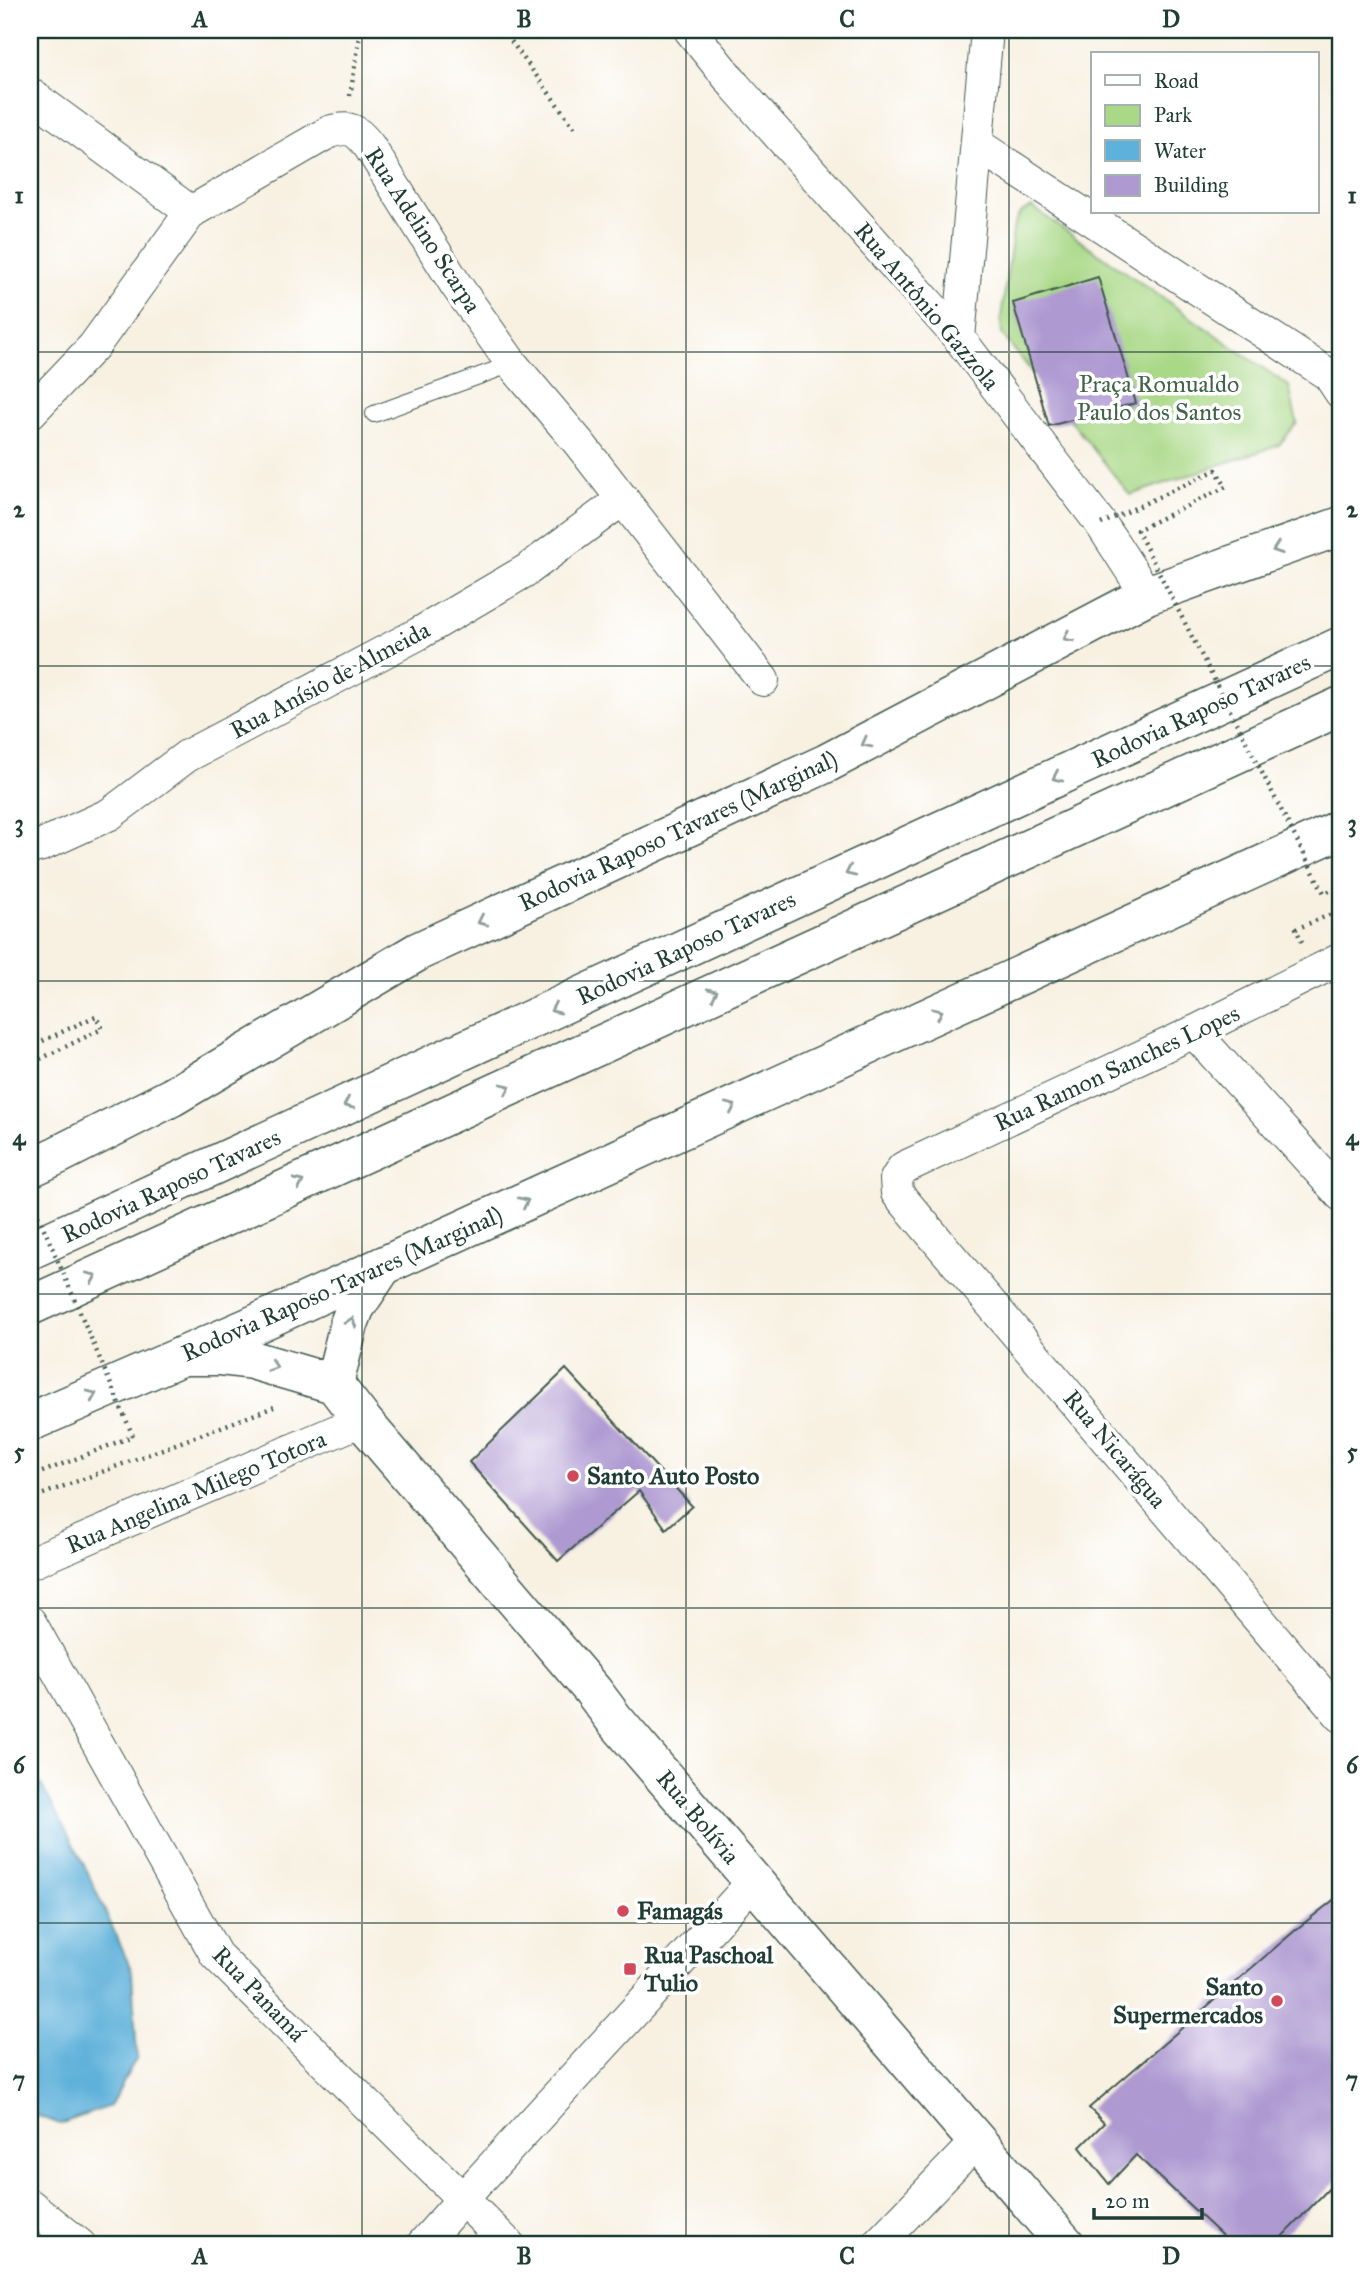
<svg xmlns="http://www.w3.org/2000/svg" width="1371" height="2275" viewBox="0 0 1371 2275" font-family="'IM FELL Great Primer',serif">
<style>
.green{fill:#a9d886;stroke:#648a5d;stroke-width:2}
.water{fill:#5eb1da;stroke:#3e7787;stroke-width:2}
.building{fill:#ae99d1}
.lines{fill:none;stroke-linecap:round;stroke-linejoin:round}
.lane-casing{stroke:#40584e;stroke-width:18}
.street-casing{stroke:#40584e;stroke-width:34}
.secondary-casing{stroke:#40584e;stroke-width:41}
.highway-casing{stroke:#40584e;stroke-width:41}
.path{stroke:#40584e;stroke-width:4.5;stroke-dasharray:2 5;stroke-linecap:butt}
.lane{stroke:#fff;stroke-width:16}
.street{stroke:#fff;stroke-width:32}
.secondary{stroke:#fff;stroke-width:38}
.highway{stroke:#fff;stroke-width:38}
.path-bridge{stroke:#40584e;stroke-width:4.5;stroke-dasharray:2 5;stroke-linecap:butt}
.oneway{stroke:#8f9e9a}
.grid{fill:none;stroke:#1f3d34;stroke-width:2;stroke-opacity:0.55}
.poi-dot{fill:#d1495b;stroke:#fff;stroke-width:2.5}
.labels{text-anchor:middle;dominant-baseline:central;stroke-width:7;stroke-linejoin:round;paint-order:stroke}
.street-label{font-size:24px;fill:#1f3d34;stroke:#fff}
.park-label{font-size:24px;fill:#426448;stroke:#fff}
.poi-label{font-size:24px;font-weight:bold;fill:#1f3d34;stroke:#fff;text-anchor:start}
.neatline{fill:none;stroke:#1f3d34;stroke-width:2.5}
.grid-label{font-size:23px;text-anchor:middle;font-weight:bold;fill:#1f3d34}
</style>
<rect width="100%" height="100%" fill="#fff"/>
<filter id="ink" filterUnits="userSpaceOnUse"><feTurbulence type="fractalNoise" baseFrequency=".0143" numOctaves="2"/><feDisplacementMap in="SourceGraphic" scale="14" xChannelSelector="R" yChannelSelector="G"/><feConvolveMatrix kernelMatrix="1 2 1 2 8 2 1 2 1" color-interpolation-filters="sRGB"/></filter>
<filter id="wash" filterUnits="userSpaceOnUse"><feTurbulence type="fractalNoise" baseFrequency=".00686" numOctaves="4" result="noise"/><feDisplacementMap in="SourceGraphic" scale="28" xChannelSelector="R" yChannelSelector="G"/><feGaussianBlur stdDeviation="1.57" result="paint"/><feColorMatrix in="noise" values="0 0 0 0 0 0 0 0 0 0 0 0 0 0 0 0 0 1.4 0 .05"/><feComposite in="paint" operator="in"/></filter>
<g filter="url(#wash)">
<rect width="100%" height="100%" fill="#f8f1e2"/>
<path class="green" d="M1032,207L1289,386L1297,423L1279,445L1130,495L1002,334L1001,318L1014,225L1020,213Z"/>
<path class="water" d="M30,1764L82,1860L132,1971L137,2057L110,2106L60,2124L30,2113Z"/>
<g id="blocks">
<g class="building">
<path d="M1098,277L1136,403L1049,426L1013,303Z"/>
<path d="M566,1369L692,1506L666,1529L639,1491L558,1561L469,1462Z"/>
<path d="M1341,1894V2176L1274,2245H1232L1136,2155L1109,2184L1080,2147L1104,2123L1089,2108L1298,1928Z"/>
</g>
</g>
</g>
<g filter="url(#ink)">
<use href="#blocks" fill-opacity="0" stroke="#40584e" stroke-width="2"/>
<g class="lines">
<g class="lane-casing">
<path id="lane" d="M374,414L512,364"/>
</g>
<g class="street-casing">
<g id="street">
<path d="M690,30L735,86L959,338L1101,524L1147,595"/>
<path d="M30,94L191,212"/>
<path d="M978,145L1329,375L1341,393"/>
<path d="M959,338L987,30"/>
<path d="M30,413L94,346L191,212L329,132C350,126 356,129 369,146L456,285L512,364L579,443L763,680"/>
<path d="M30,848L42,845L110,814L187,756L418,634L527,570L623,499"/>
<path d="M1341,959L1194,1032L903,1168L896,1179L897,1193L1341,1716"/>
<path d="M1194,1032L1341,1195"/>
<path d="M30,1563L362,1420"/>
<path d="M30,1622L216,1955L509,2245"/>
<path d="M30,2205L80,2245"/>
<path d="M422,2245L477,2183L753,1882"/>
<path d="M877,2245L976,2142"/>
</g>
</g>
<g class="secondary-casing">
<g id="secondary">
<path d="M182,1356H219L252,1360L334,1384L362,1420L593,1691L614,1719L1066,2245"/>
<path d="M334,1384L349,1324L355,1308L383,1266"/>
</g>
</g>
<g class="highway-casing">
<g id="highway">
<path d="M30,1168L58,1155L172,1097L419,951L827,763L1147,595L1341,526"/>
<path d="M30,1250L1341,646"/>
<path d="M30,1306L1341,706"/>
<path d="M30,1422L247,1328L1341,829"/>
</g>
</g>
<g class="path">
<path d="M503,30L576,130"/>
<path d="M350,96L361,30"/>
<path d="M1302,942L1296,929L1341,910"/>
<path d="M30,1047L96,1016L102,1029L30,1064"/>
<path d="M30,1499L274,1407"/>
</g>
<use href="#lane" class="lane"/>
<use href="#street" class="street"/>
<use href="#secondary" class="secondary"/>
<use href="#highway" class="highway"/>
<g class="path-bridge">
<path d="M1101,524L1216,470L1226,487L1137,530L1324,893L1341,887"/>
<path d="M30,1196L133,1436L30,1477"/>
</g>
</g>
<defs><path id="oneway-chevron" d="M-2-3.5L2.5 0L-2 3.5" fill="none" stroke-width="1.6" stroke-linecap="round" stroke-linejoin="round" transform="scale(1.75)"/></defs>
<g class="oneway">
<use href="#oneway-chevron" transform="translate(1277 549) rotate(161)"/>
<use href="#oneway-chevron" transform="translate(1068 637) rotate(152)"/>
<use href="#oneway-chevron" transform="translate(866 743) rotate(152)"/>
<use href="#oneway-chevron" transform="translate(1057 777) rotate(155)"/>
<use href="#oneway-chevron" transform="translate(850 872) rotate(155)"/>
<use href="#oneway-chevron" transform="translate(482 921) rotate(155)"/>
<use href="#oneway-chevron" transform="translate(713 993) rotate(-25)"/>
<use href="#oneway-chevron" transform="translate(555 1009) rotate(155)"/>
<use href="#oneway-chevron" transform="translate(938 1013) rotate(-25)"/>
<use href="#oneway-chevron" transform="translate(506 1088) rotate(-25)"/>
<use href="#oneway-chevron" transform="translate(348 1104) rotate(155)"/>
<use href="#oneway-chevron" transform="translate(731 1107) rotate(-25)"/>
<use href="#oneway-chevron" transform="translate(299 1183) rotate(-25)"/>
<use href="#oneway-chevron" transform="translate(524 1202) rotate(-25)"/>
<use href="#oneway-chevron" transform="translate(92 1277) rotate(-24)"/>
<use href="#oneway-chevron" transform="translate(351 1322) rotate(-72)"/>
<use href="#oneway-chevron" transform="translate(273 1366) rotate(16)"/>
<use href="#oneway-chevron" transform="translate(92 1395) rotate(-23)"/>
</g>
</g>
<path class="grid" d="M362,30V2245M686,30V2245M1009,30V2245M30,352H1341M30,666H1341M30,981H1341M30,1294H1341M30,1608H1341M30,1923H1341"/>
<g class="poi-dot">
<circle cx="573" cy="1476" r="7"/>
<circle cx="623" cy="1911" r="7"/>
<rect x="623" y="1962" width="14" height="14" rx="3.5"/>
<circle cx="1277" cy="2001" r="7"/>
</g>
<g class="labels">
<g class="street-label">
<text transform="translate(423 230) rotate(57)">Rua Adelino Scarpa</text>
<text transform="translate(927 306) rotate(50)">Rua Antônio Gazzola</text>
<text transform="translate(330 680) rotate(-28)">Rua Anísio de Almeida</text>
<text transform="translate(1201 711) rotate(-25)">Rodovia Raposo Tavares</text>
<text transform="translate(678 831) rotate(-25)">Rodovia Raposo Tavares (Marginal)</text>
<text transform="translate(686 948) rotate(-25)">Rodovia Raposo Tavares</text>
<text transform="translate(1117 1068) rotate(-25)">Rua Ramon Sanches Lopes</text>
<text transform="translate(171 1186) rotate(-25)">Rodovia Raposo Tavares</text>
<text transform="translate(342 1284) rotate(-24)">Rodovia Raposo Tavares (Marginal)</text>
<text transform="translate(1115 1449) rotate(50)">Rua Nicarágua</text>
<text transform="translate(196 1492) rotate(-23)">Rua Angelina Milego Totora</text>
<text transform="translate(698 1817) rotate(50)">Rua Bolívia</text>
<text transform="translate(259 1994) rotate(46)">Rua Panamá</text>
</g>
<g class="park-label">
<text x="1159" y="384">Praça Romualdo<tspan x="1159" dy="28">Paulo dos Santos</tspan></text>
</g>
<g class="poi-label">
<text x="587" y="1476">Santo Auto Posto</text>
<text x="637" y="1911">Famagás</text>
<text x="644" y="1955">Rua Paschoal<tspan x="644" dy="28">Tulio</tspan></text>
<text x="1263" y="1987" text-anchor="end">Santo<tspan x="1263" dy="28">Supermercados</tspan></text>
</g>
</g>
<rect width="1371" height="2275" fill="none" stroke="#fff" stroke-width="77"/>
<rect x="1091" y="52" width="228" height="161" fill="#ffffff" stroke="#a5b1ae" stroke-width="2"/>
<rect x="1105" y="75" width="35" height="10" fill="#ffffff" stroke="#a5b1ae" stroke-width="2"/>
<text x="1154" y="88" font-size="21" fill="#1f3d34">Road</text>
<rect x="1105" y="105" width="35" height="21" fill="#a9d886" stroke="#a5b1ae" stroke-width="2"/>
<text x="1154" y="122" font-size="21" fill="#1f3d34">Park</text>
<rect x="1105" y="140" width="35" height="21" fill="#5eb1da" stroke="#a5b1ae" stroke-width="2"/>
<text x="1154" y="158" font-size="21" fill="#1f3d34">Water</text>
<rect x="1105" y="175" width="35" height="21" fill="#ae99d1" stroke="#a5b1ae" stroke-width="2"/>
<text x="1154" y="192" font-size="21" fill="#1f3d34">Building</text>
<path d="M1094 2208v10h108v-10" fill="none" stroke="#1f3d34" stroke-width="3.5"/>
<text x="1105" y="2208" font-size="21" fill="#1f3d34" stroke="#ffffff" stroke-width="5" paint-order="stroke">20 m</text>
<rect x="38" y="38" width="1294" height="2198" class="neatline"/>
<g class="grid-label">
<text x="200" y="27">A</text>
<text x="524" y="27">B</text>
<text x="847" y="27">C</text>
<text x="1171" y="27">D</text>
<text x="19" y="203">1</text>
<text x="1352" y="203">1</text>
<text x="19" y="517">2</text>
<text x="1352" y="517">2</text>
<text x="19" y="831">3</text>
<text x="1352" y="831">3</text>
<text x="19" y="1145">4</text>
<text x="1352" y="1145">4</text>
<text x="19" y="1459">5</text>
<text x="1352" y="1459">5</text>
<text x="19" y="1773">6</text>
<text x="1352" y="1773">6</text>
<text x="19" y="2087">7</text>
<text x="1352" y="2087">7</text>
<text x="200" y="2264">A</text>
<text x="524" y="2264">B</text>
<text x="847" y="2264">C</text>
<text x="1171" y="2264">D</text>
</g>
</svg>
